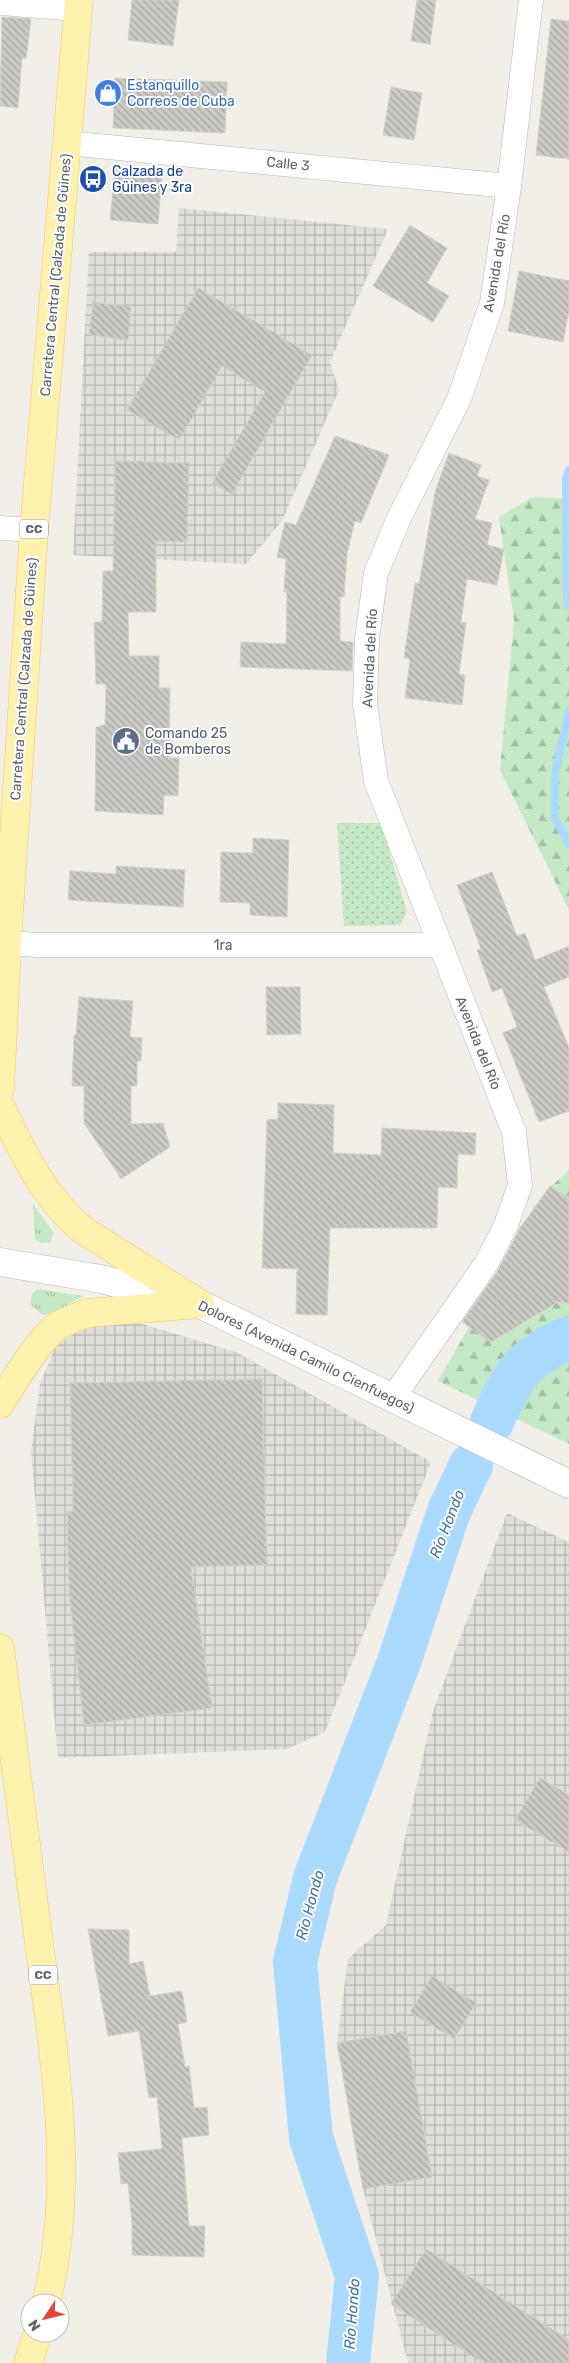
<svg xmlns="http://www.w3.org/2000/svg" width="569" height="2363" viewBox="0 0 569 2363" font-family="Rubik,sans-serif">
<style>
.industrial{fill:url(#industrial-grid)}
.grass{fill:url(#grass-tufts)}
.forest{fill:url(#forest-firs)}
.park{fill:url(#park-dots)}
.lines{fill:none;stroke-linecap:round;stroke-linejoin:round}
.stream{stroke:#aadaff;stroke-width:8}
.river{stroke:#aadaff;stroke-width:44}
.building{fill:url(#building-back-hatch);stroke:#d6d1c6}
.street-casing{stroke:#b5b8bc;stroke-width:25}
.secondary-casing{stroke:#b6babf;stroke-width:29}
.primary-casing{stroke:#f2c960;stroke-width:29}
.street{stroke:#fff;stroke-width:24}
.secondary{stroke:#fff;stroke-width:28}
.primary{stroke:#fff2af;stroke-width:28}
.labels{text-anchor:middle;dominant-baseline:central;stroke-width:4;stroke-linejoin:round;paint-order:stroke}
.shield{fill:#fff;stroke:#8f9295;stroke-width:1}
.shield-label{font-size:12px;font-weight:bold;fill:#5f6368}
.shop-label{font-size:14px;fill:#366cbe;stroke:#fff;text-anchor:start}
.street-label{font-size:14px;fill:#5f6368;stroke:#fff}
.transit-label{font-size:14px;fill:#164399;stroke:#fff;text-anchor:start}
.service-label{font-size:14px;fill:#4e5e75;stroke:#fff;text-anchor:start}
.water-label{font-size:15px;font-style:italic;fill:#4174aa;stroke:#fff}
</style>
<defs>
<pattern id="industrial-grid" width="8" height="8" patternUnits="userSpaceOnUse" patternTransform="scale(1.25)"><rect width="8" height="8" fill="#e0deda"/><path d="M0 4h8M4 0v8" fill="none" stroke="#b9b8b5"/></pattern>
<pattern id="grass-tufts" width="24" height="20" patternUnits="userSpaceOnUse" patternTransform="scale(1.25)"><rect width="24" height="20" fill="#c5e8c5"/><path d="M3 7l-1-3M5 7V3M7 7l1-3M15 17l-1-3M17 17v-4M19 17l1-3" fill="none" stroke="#a3c0a4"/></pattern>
<pattern id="forest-firs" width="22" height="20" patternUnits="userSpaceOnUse" patternTransform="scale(1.25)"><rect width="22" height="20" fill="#c5e8c5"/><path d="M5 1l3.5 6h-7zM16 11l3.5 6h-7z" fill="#a3c0a4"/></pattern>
<pattern id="park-dots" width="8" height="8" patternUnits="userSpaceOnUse" patternTransform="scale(1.25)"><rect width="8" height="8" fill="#c5e8c5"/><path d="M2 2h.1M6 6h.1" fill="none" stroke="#a3c0a4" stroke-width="1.8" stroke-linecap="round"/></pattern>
<pattern id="building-back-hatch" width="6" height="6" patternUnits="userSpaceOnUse" patternTransform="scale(1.25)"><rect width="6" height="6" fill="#cccac5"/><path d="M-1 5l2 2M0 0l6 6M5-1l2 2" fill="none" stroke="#a9a8a4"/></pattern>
</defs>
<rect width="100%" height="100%" fill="#f1efe8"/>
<g class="industrial">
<path d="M179,208L388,229L330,362L339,390L282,521L246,564L73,555L89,252H176Z"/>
<path d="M129,1320L236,1352L431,1462L325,1732L287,1749L58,1758L31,1451L40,1384L55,1347L88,1324Z"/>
<path d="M507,1513L569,1542V2363H408L363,2189L337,2043L348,1959L386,1925L433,1711Z"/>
</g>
<g class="grass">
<path d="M33,1204L54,1233L50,1242L41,1243L35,1239Z"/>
<path d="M37,1289L83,1296L53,1313L42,1315L30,1304L32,1294Z"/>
</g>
<g class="forest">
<path d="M533,497L569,499V910L500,770L514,620L499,517Z"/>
<path d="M569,1170V1205L546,1191Z"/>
<path d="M558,1302L569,1303V1444L438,1381L469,1327L492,1342Z"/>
</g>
<path class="park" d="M337,823H381L407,912L400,925L344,926Z"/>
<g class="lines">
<g class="stream">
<path d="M569,470L566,479L567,595L569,606"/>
<path d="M569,711L555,774V818L569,844"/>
</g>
<g class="river">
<path d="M492,1422C511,1378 522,1357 569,1338"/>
<path d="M348,2363L357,2276L311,2138L295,1962L315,1878L399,1662L449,1511L471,1465"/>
</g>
</g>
<g class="building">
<path d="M132,0H179L173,46L128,40Z"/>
<path d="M417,0H436L430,44L411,41Z"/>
<path d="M2,17L31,19L26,59L22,58L18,108L0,106Z"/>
<path d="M551,19L569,21V159L536,155Z"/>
<path d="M115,78L227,82L225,133L113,128Z"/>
<path d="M391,87L422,93L414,140L383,135Z"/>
<path d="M115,170L162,174L158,224L110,220Z"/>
<path d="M410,225L447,248L427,283L449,296L433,322L373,286Z"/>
<path d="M519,271L569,281V310L563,342L508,331Z"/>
<path d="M198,288L312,355L232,494L212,483L265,392L222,366L179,440L127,410Z"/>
<path d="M93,302L131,307L128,340L89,335Z"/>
<path d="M335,436L389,455L361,523L355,521L347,554L344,597H340V641L353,642L352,671L240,667L241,642L286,644L287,592H284L286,559L277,557L285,522L296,525Z"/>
<path d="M449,453L481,465L477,476L489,480L475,519L492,523L487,545L504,549L497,585L467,579L461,622L466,623L459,674L465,675L462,705L405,698L410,659L404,658L415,583L419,584L435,492Z"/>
<path d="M115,461L189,463L187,542L156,541V612H128L129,656H159V688H170L169,758H179L178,796L164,795L163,815L95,811L96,727L105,725L106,684H96L94,622H102L103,571H113Z"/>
<path d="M253,838L289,840L287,917L250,915V903L220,902L221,852L253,853Z"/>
<path d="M116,866L185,870L183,907L68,900L70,871L116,874Z"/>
<path d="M492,872L517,936L525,933L535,960L569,946V977L544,987L569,1048V1111L539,1122L503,1033L517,1027L502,988L492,992L477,950L481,949L457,885Z"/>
<path d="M266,987H300L301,1034L267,1035Z"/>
<path d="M79,997L133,1001L130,1037L142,1038L141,1061H137V1086H131V1124L163,1123L170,1147L121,1179L84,1123V1086H72L74,1035H76Z"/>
<path d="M278,1103L334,1105L333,1153L381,1155L382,1128L476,1133L475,1155L458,1154L457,1188L438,1187L437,1228H330L327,1315L296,1314L297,1269L262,1268L267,1120L278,1119Z"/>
<path d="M550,1186L569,1199V1303L558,1302L491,1342L462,1322L497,1272L520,1228Z"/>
<path d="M262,1379L267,1565L191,1567L212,1708L84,1725L69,1593L67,1512L73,1511L70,1383Z"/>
<path d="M540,1778L569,1795V1852L515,1820Z"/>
<path d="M88,1929L129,1930V1964L143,1961L150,1996L182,1991L187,2022L178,2024L185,2067L189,2066L194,2108L207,2107L209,2135L182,2138L189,2226H205L204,2257L132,2255V2225L128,2183L121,2184L118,2153L162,2149L157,2097L149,2098L139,2031L108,2036Z"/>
<path d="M432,1976L476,2003L454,2039L410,2012Z"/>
<path d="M406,2031L432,2177L363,2189L337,2043Z"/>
<path d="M426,2249L569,2340V2363H483L391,2304Z"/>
</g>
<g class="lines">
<g class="street-casing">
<g id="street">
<path d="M0,3L78,9"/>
<path d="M67,143L509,186"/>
<path d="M0,528L34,530"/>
<path d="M7,943L38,945H439"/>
<path d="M392,1399L486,1264L506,1225L520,1185L514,1132L376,781L365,704L367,639L376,573L399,518L459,399L492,303L509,186L531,0"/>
</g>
</g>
<g class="secondary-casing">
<path id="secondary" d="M0,1262L101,1279L200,1304L569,1484"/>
</g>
<g class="primary-casing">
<g id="primary">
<path d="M0,1089L7,943L34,530L79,0"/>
<path d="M0,1105C22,1151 43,1197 83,1230L200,1304"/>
<path d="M0,1404C13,1383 39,1338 59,1325C67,1320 78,1317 87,1313L200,1304"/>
<path d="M0,1648C13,1746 26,1845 39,1943C55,2062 76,2185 46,2303"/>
<path d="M28,2363L38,2333"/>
</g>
</g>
<use href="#street" class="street"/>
<use href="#secondary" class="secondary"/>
<use href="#primary" class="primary"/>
</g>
<defs>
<g id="shop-disc" transform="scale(1.4375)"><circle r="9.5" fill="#3f7fe0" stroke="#fff"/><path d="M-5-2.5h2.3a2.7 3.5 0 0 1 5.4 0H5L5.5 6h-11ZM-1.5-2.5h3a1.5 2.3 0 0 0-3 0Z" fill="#fff"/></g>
<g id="bus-disc" transform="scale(1.4375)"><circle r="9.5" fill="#1a4fb4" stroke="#fff"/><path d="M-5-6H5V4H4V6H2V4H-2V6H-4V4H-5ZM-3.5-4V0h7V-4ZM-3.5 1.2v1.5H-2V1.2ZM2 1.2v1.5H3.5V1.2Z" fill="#fff"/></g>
<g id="civic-disc" transform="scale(1.4375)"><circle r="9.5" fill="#5c6f8a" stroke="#fff"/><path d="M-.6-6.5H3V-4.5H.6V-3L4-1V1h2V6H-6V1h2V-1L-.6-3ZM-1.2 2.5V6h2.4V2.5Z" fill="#fff"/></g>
</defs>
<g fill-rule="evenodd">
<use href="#shop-disc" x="108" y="93"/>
<use href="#bus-disc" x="93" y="179"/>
<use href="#civic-disc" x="126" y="741"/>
</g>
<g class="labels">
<g class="shield">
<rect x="20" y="519.5" width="28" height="19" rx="4"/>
<rect x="29" y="1965.5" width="28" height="19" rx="4"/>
</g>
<g class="shield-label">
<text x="34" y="529">CC</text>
<text x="43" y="1975">CC</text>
</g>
<g class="shop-label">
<text x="127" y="85">Estanquillo<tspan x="127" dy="16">Correos de Cuba</tspan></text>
</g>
<g class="street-label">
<text transform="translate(288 164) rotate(6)">Calle 3</text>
<text transform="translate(497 263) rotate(-80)">Avenida del Río</text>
<text transform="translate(56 275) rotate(-85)">Carretera Central (Calzada de Güines)</text>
<text transform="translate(370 658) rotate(-87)">Avenida del Río</text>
<text transform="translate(24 679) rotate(-86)">Carretera Central (Calzada de Güines)</text>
<text x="223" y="945">1ra</text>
<text transform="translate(478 1043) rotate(68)">Avenida del Río</text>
<text transform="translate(306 1357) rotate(26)">Dolores (Avenida Camilo Cienfuegos)</text>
</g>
<g class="transit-label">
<text x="112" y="171">Calzada de<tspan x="112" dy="16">Güines y 3ra</tspan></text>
</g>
<g class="service-label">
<text x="145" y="733">Comando 25<tspan x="145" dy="16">de Bomberos</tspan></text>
</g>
<g class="water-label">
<text transform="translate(447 1524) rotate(-69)">Río Hondo</text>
<text transform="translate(310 1905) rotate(-75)">Río Hondo</text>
<text transform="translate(352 2314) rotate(-86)">Río Hondo</text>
</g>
</g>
<g transform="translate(45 2318) rotate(235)"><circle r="24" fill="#ffffff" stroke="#bfc1c3"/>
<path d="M0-4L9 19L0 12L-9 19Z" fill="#ea4335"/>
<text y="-8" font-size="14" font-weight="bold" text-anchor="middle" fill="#5f6368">N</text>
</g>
</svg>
